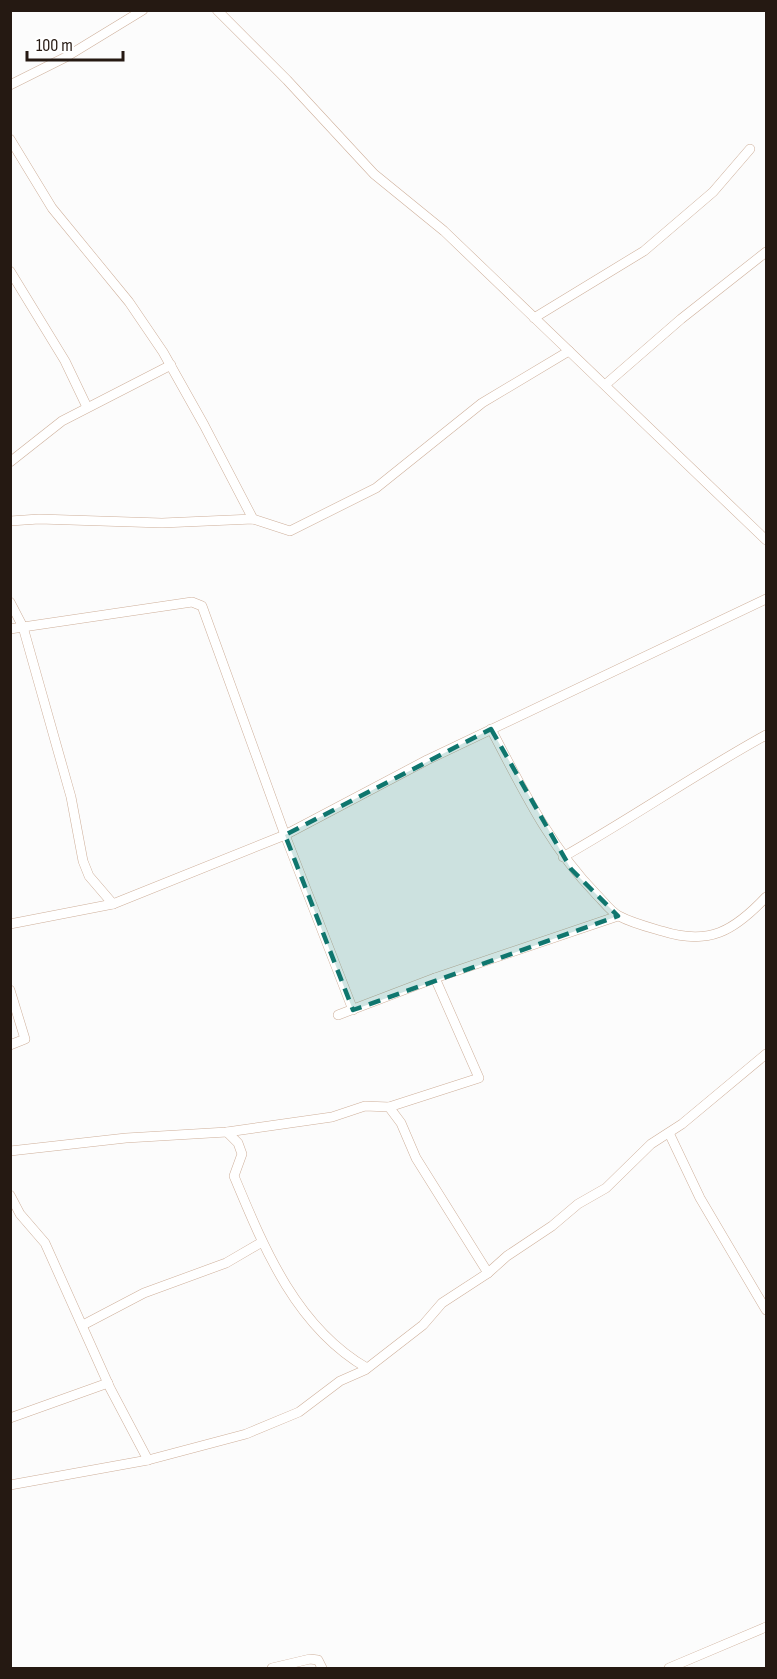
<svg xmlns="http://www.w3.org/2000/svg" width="777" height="1679" viewBox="0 0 777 1679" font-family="'Sofia Sans Condensed',sans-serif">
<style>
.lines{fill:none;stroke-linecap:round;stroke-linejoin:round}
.minor-casing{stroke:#ceaf9a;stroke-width:10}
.minor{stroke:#fff;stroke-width:9}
.marked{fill:#0f766e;fill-opacity:0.2;stroke:#0f766e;stroke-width:4.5;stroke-dasharray:12 8;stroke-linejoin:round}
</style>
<rect width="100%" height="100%" fill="#fcfcfc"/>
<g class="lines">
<g class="minor-casing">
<g id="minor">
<path d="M217,10L287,80L374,174L444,231L766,540"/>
<path d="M10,85L66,57L143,10"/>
<path d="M10,139L52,208L129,302L163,352L204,425L253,519"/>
<path d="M10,271L65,361L87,407"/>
<path d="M534,318L644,251L713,192L750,149"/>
<path d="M605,385L681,319L766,252"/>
<path d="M10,462L62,421L171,365"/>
<path d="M10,521L39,519L162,523L253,519L290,531L376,488L482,403L569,351"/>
<path d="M10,602L23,627L10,629"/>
<path d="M491,729C522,788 550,847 596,894C603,901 611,912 619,916C632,923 648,927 662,931C709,946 734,931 766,897"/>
<path d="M563,857C632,818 697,773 766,735"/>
<path d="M113,904L89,876L83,861L71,797L23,627L192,602L202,606L285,835L427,760L766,599"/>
<path d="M10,924L113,904L285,835L353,1010"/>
<path d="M10,990L25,1039L10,1045"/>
<path d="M338,1015L435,978L618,916"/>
<path d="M389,1107L479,1078L435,978"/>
<path d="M227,1132L238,1143L242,1154L234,1176C264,1248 296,1327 367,1368"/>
<path d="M669,1133L700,1198L766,1310"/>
<path d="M10,1151L126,1138L227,1132L332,1117L365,1106L389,1107L401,1123L416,1158L488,1273"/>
<path d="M10,1195L20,1214L45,1243L110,1388L148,1460"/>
<path d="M83,1325L144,1293L226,1263L262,1242"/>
<path d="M10,1418L108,1383"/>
<path d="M10,1485L148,1460L246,1434L299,1412L340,1381L365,1370L423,1325L442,1303L488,1273L507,1256L552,1226L578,1204L606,1188L651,1144L682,1124L766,1054"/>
<path d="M272,1668L310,1659L318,1660L322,1668"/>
<path d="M669,1668L766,1627"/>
</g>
</g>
<use href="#minor" class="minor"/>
</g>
<path class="marked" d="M491,729L571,869L618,916L353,1010L285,835Z"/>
<rect width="777" height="1679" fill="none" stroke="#251912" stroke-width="24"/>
<path d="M27 51v9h96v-9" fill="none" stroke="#251912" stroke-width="3"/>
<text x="36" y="51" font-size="18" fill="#251912" stroke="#ffffff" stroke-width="4.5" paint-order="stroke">100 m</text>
</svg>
